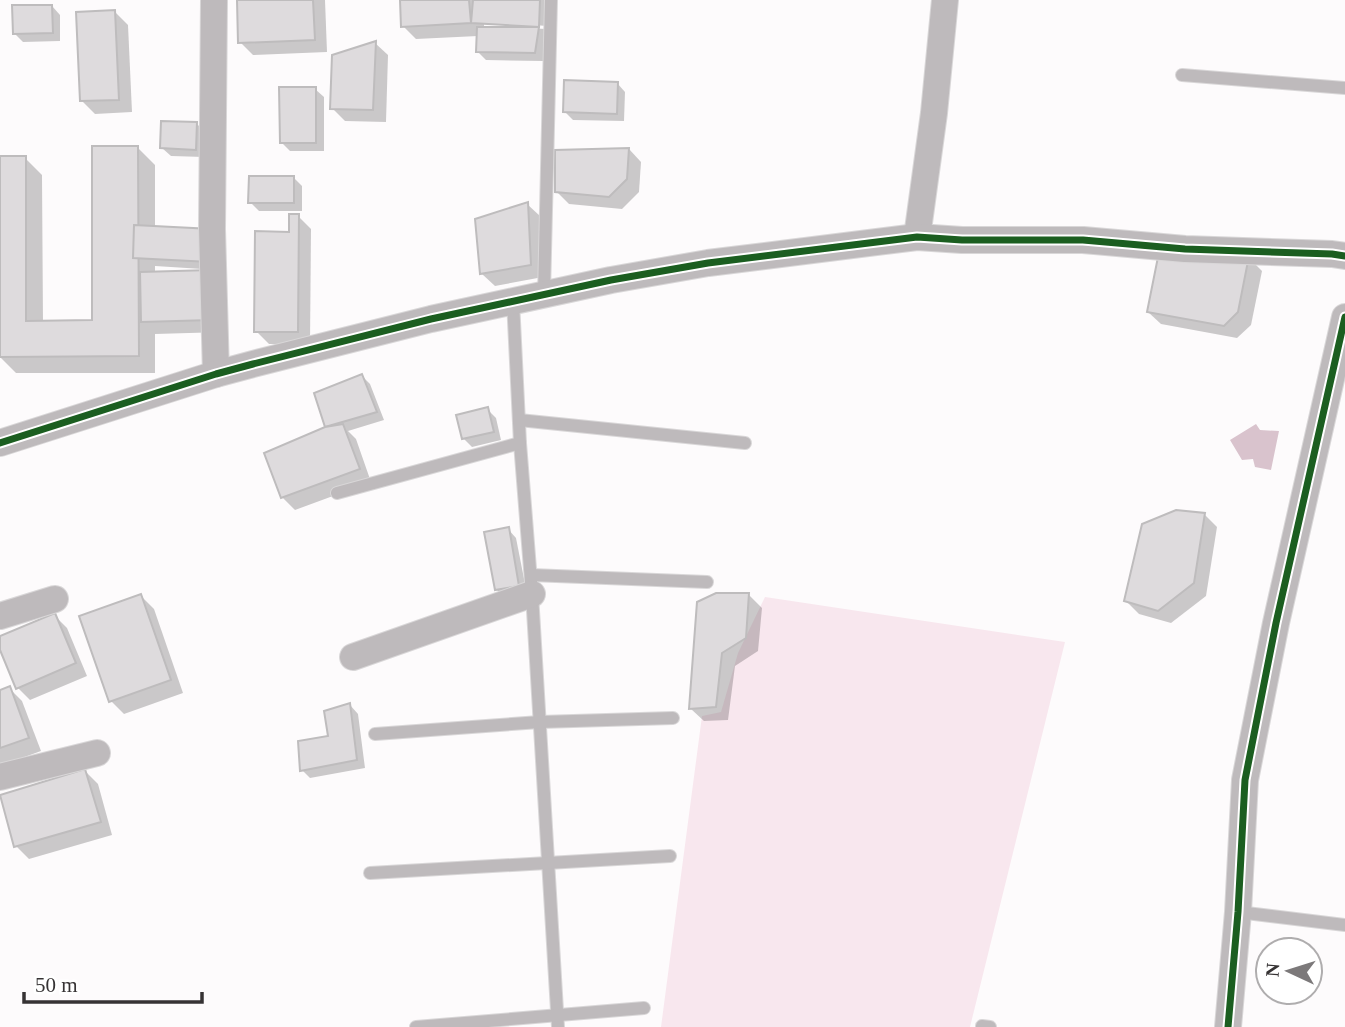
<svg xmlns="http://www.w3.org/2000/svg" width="1345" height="1027" viewBox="0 0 1345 1027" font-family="Georgia,serif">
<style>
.green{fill:#f8e7ee}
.water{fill:#d9c3cd}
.shadow{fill:#0003;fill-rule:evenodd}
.building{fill:#dedbdd;stroke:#bebcbd;stroke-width:2}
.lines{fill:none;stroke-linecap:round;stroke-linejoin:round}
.service-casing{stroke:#d9d7d8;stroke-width:14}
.minor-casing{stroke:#d9d7d8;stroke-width:28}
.service{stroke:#bebabc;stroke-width:12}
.minor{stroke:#bebabc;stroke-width:26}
.cycleway-casing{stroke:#fff;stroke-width:11}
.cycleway{stroke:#1b5e20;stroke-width:7}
</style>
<rect width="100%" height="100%" fill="#fdfbfc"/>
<path class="green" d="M765,597L1065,642L970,1027H661L702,716L721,712L738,653Z"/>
<path class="water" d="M1256,424L1260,430L1279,431L1271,470L1255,467L1253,459L1242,460L1230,440Z"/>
<g class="shadow">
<path d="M238,0H325L327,52L253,55L240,42Z"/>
<path d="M402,0H553L543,61L486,60L477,51L478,36L416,39L403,26ZM484,22L548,26L547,29L484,26Z"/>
<path d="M52,6L60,15V41L23,42L14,33Z"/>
<path d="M115,12L128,25L132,112L95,114L82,101Z"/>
<path d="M375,43L388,55L386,122L345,121L332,108Z"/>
<path d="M617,83L625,92L624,121L573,120L565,112Z"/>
<path d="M315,89L324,97V151H290L281,142Z"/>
<path d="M197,124L205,132L204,157L171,156L162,148Z"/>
<path d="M138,148L155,165V228L218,270L155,266V273L224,332L155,334V373H16L0,357V158H25L42,175L43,322H94Z"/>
<path d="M629,149L641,162L639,192L622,209L569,204L556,191Z"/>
<path d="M294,178L302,186V211H259L250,202Z"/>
<path d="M527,204L540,216L543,277L495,286L482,274Z"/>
<path d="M298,216L311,229L310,344H269L256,331Z"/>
<path d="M1249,258L1262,271L1251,325L1237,338L1161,324L1148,312Z"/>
<path d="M362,376L370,384L384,420L348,431L356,439L371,482L295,510L282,497L327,428L316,394Z"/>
<path d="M487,409L496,418L501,440L472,447L464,439Z"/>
<path d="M1204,514L1217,527L1206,596L1171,623L1139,614L1126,601Z"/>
<path d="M508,529L516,538L527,594L505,598L496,589Z"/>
<path d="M749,595L762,608L758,651L735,666L728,720L704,721L691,709Z"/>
<path d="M141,596L154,609L183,693L124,714L111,701L82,618Z"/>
<path d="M54,615L67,628L87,676L30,700L18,688L0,646V638Z"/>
<path d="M9,688L22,701L41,751L0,766V692Z"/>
<path d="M350,705L358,714L365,768L310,778L302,770L330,737Z"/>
<path d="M85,771L98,784L112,835L29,859L16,846Z"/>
</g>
<g class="building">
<path d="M237,0H313L315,40L238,43Z"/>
<path d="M400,0H469L471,23L401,27Z"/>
<path d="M473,0H540L539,27L471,23Z"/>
<path d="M12,5H52L53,33L13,34Z"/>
<path d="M115,10L119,100L80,101L76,12Z"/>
<path d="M477,27H539L535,53L476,52Z"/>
<path d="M376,41L373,110L330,109L332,55Z"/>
<path d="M564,80L618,82L617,114L563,112Z"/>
<path d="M279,87H316V143H280Z"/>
<path d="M161,121L197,122L196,150L160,148Z"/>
<path d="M92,146H138L139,356L0,357V156H26V321L92,320Z"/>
<path d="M629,148L627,179L609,197L555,192V150Z"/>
<path d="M249,176H294V203H248Z"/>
<path d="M528,202L531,265L480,274L475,219Z"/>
<path d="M289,214H299L298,332H254L255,231L289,232Z"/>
<path d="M134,225L212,229L210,262L133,258Z"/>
<path d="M1159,252L1249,256L1238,312L1224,326L1147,312Z"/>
<path d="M211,270L212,320L141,322L140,272Z"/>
<path d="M362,374L377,412L325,427L314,393Z"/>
<path d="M488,407L494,432L462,439L456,415Z"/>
<path d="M343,424L360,469L281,498L264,453L325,427Z"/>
<path d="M1176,510L1205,513L1194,583L1158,611L1124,601L1142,524Z"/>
<path d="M509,527L519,586L495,590L484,532Z"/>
<path d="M716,593H749L746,638L722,653L716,707L689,709L697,602Z"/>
<path d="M141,594L171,680L109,702L79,616Z"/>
<path d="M55,613L76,663L16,689L0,650V636Z"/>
<path d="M10,686L29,738L0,748V690Z"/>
<path d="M350,703L357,760L300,771L298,741L328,736L324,711Z"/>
<path d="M85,769L101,822L14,847L0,795Z"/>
</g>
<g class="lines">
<g class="service-casing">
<g id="service">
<path d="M1182,75L1345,88"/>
<path d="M544,294L551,0"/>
<path d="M513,301L520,443L532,594L558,1027"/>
<path d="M519,420L745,443"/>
<path d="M337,493L520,443"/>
<path d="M531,575L707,582"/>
<path d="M375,734L540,722L673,718"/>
<path d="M370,873L670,856"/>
<path d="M1238,912L1345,925"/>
<path d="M982,1026L990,1027"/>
<path d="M416,1027L644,1008"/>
</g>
</g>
<g class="minor-casing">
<g id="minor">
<path d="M214,0L212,229L216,374"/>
<path d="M917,237L934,113L945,0"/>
<path d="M0,443L216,374L253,364L431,319L611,280L708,263L917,237L962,240H1083L1185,249L1332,254L1345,256"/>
<path d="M0,616L55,599"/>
<path d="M353,657L532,594"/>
<path d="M0,777L97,753"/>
<path d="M1228,1027L1238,912L1245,780L1276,623L1345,317"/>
</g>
</g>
<use href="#service" class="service"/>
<use href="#minor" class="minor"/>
<g class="cycleway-casing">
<g id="cycleway">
<path d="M0,443L216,374L253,364L431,319L611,280L708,263L917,237L962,240H1083L1185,249L1332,254L1345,256"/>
<path d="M1228,1027L1238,912L1245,780L1276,623L1345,317"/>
</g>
</g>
<use href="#cycleway" class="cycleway"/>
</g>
<g transform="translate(1289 971) rotate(274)"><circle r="33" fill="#ffffff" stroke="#afadae" stroke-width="2"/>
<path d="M0-5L12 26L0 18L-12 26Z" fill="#7c797a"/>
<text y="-10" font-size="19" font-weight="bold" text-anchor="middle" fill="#363334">N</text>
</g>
<path d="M24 992v10h178v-10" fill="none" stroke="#363334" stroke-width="3.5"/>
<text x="35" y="992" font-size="21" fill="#363334" stroke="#ffffff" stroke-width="5" paint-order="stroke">50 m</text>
</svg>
